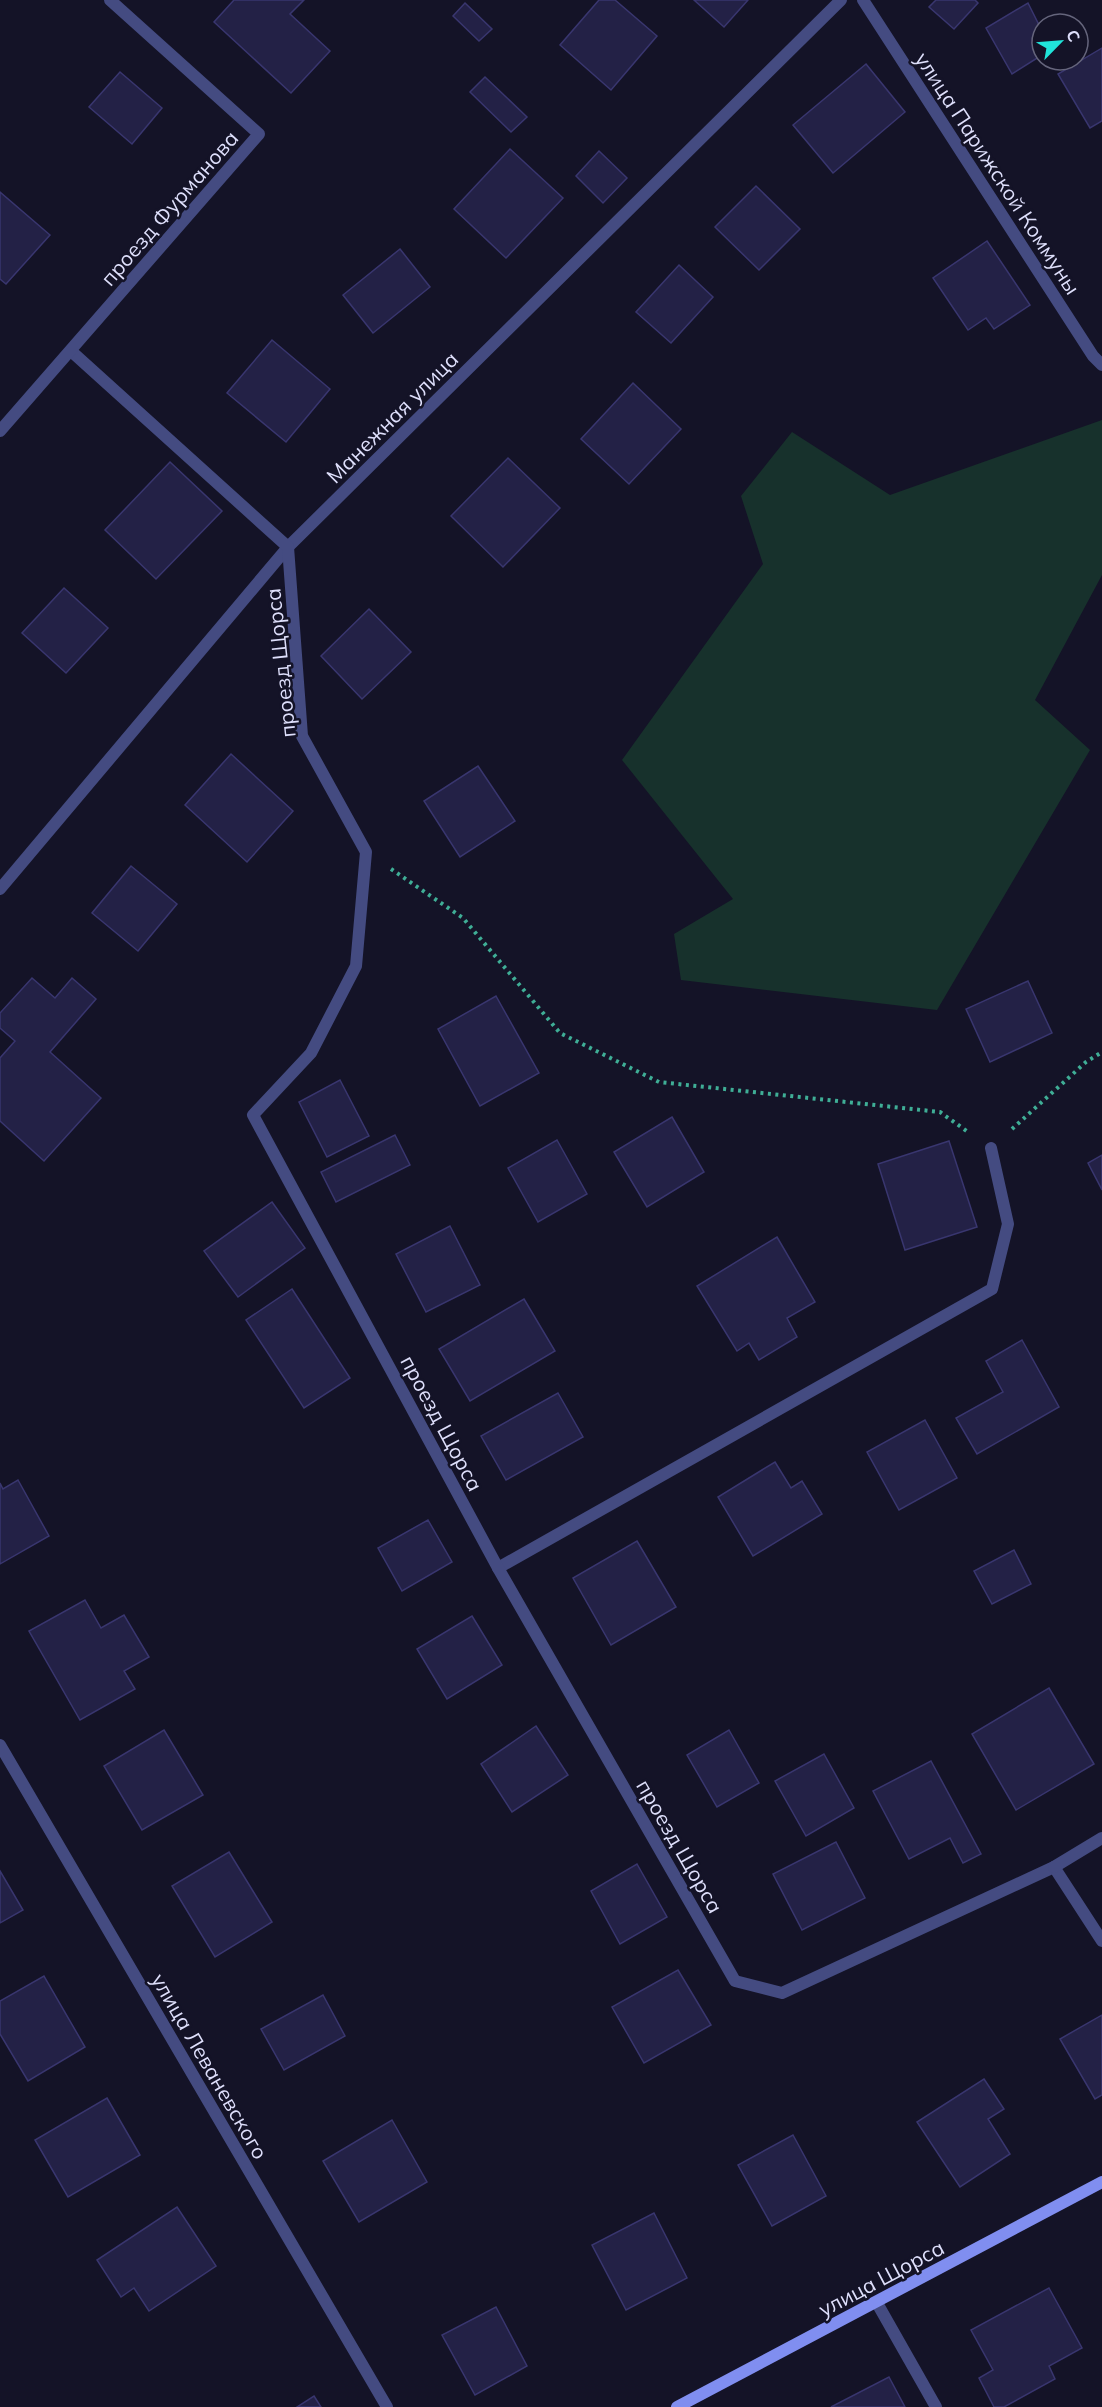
<svg xmlns="http://www.w3.org/2000/svg" width="1102" height="2407" viewBox="0 0 1102 2407" font-family="Mulish,sans-serif">
<style>
.green{fill:#17312c}
.building{fill:#232146;stroke:#39366f;stroke-width:1.5}
.lines{fill:none;stroke-linecap:round;stroke-linejoin:round}
.path{stroke:#3fae96;stroke-width:4;stroke-dasharray:3 4.5;stroke-linecap:butt}
.lane{stroke:#444b81;stroke-width:12}
.street{stroke:#444b81;stroke-width:12}
.secondary{stroke:#808ef0;stroke-width:12}
.labels{text-anchor:middle;dominant-baseline:central;stroke-width:5;stroke-linejoin:round;paint-order:stroke}
.street-label{font-size:21px;fill:#dedffb;stroke:#141327}
</style>
<rect width="100%" height="100%" fill="#141327"/>
<path class="green" d="M1102,420V575L1035,700L1090,750L937,1010L681,980L674,934L733,899L622,760L763,564L741,496L792,432L890,495Z"/>
<g class="building">
<path d="M234,0H304L290,14L330,51L291,93L214,22Z"/>
<path d="M599,0H615L657,36L611,90L560,45Z"/>
<path d="M694,0H748L724,27Z"/>
<path d="M936,0H975L978,3L954,29L929,7Z"/>
<path d="M465,3L492,29L479,41L453,16Z"/>
<path d="M1028,3L1042,31V55L1012,74L986,28Z"/>
<path d="M1102,48V121L1090,128L1058,74Z"/>
<path d="M866,64L905,112L833,173L793,125Z"/>
<path d="M120,72L162,108L132,144L89,107Z"/>
<path d="M485,77L527,117L511,132L470,92Z"/>
<path d="M510,149L563,198L506,258L454,209Z"/>
<path d="M599,151L627,178L603,203L576,176Z"/>
<path d="M756,186L800,229L759,270L715,227Z"/>
<path d="M0,192L50,235L6,284L0,279Z"/>
<path d="M987,241L1030,305L994,329L986,318L968,330L933,278Z"/>
<path d="M400,249L430,287L373,333L343,295Z"/>
<path d="M679,265L713,297L671,343L636,312Z"/>
<path d="M272,340L330,389L286,442L227,393Z"/>
<path d="M633,383L681,429L629,484L581,439Z"/>
<path d="M508,458L560,508L503,567L451,516Z"/>
<path d="M170,462L222,511L156,579L105,530Z"/>
<path d="M64,588L108,628L66,673L22,633Z"/>
<path d="M369,609L411,652L362,699L321,656Z"/>
<path d="M231,754L293,811L247,862L185,805Z"/>
<path d="M478,766L515,821L460,857L424,801Z"/>
<path d="M131,866L177,904L138,951L92,913Z"/>
<path d="M32,978L55,998L72,978L96,999L50,1052L101,1098L44,1161L0,1121V1058L15,1041L0,1028V1013Z"/>
<path d="M1028,981L1052,1033L990,1062L966,1009Z"/>
<path d="M496,996L539,1073L480,1106L438,1029Z"/>
<path d="M340,1080L369,1136L327,1157L299,1102Z"/>
<path d="M672,1117L704,1172L647,1207L614,1152Z"/>
<path d="M395,1135L410,1165L336,1202L321,1172Z"/>
<path d="M557,1140L587,1194L538,1222L508,1168Z"/>
<path d="M949,1141L977,1227L905,1250L878,1164Z"/>
<path d="M1102,1155V1190L1088,1163Z"/>
<path d="M272,1202L305,1248L238,1297L204,1251Z"/>
<path d="M450,1226L480,1285L426,1312L396,1254Z"/>
<path d="M777,1237L815,1302L787,1318L797,1337L759,1360L749,1343L737,1351L697,1286Z"/>
<path d="M292,1289L350,1378L304,1408L246,1320Z"/>
<path d="M524,1299L555,1351L470,1401L439,1349Z"/>
<path d="M1022,1340L1059,1407L977,1454L956,1418L1003,1392L986,1361Z"/>
<path d="M558,1393L583,1437L506,1480L481,1436Z"/>
<path d="M925,1420L957,1478L899,1510L867,1452Z"/>
<path d="M775,1462L791,1488L802,1481L822,1514L753,1556L718,1497Z"/>
<path d="M18,1480L49,1536L0,1564V1483L3,1489Z"/>
<path d="M428,1520L452,1562L402,1591L378,1548Z"/>
<path d="M637,1541L676,1607L611,1645L573,1578Z"/>
<path d="M1014,1550L1031,1584L992,1604L974,1571Z"/>
<path d="M85,1600L101,1628L124,1615L149,1657L124,1671L135,1689L80,1720L29,1631Z"/>
<path d="M472,1616L502,1665L447,1699L417,1649Z"/>
<path d="M1049,1688L1094,1764L1016,1810L972,1734Z"/>
<path d="M536,1726L568,1775L512,1812L481,1764Z"/>
<path d="M164,1730L203,1795L142,1830L104,1766Z"/>
<path d="M729,1730L759,1783L717,1807L687,1755Z"/>
<path d="M824,1754L854,1808L806,1836L775,1781Z"/>
<path d="M931,1761L981,1854L963,1863L950,1838L909,1859L873,1791Z"/>
<path d="M836,1842L865,1898L802,1930L773,1874Z"/>
<path d="M229,1852L272,1922L215,1957L172,1886Z"/>
<path d="M637,1864L667,1917L620,1944L591,1891Z"/>
<path d="M0,1871L23,1910L0,1923Z"/>
<path d="M678,1970L711,2025L644,2063L612,2007Z"/>
<path d="M44,1976L85,2047L28,2081L0,2034V2001Z"/>
<path d="M323,1995L345,2036L284,2070L261,2029Z"/>
<path d="M1102,2015V2095L1095,2099L1060,2039Z"/>
<path d="M984,2079L1004,2109L988,2119L1010,2154L960,2187L917,2122Z"/>
<path d="M107,2098L140,2155L68,2197L35,2140Z"/>
<path d="M392,2120L427,2182L359,2222L323,2161Z"/>
<path d="M793,2135L826,2196L772,2226L738,2165Z"/>
<path d="M177,2207L216,2266L149,2311L134,2288L121,2297L97,2260Z"/>
<path d="M654,2213L687,2278L626,2310L592,2245Z"/>
<path d="M1049,2288L1082,2348L1049,2366L1055,2379L1004,2407H994L979,2378L993,2370L971,2330Z"/>
<path d="M496,2307L527,2366L475,2395L442,2335Z"/>
<path d="M889,2377L905,2407H831Z"/>
<path d="M314,2396L321,2407H297Z"/>
</g>
<g class="lines">
<g class="path">
<path d="M391,869L463,918L560,1033L659,1082L940,1112L968,1132"/>
<path d="M1012,1129L1086,1062L1102,1052"/>
</g>
<g class="lane">
<path d="M0,889L288,547L841,0"/>
<path d="M498,1568L992,1289L1008,1224L991,1148"/>
</g>
<g class="street">
<path d="M863,0L1093,356L1102,365"/>
<path d="M71,351L288,547L302,736L366,852L356,966L311,1053L253,1115L498,1568L735,1981L782,1993L1054,1867L1102,1941"/>
<path d="M0,431L259,134L110,0"/>
<path d="M0,1745L387,2407"/>
<path d="M1054,1867L1102,1838"/>
<path d="M877,2303L936,2407"/>
</g>
<path class="secondary" d="M677,2407L1102,2182"/>
</g>
<g class="labels">
<g class="street-label">
<text transform="translate(998 173) rotate(57)">улица Парижской Коммуны</text>
<text transform="translate(169 208) rotate(-49)">проезд Фурманова</text>
<text transform="translate(392 417) rotate(-45)">Манежная улица</text>
<text transform="translate(280 663) rotate(-96)">проезд Щорса</text>
<text transform="translate(442 1423) rotate(62)">проезд Щорса</text>
<text transform="translate(680 1846) rotate(60)">проезд Щорса</text>
<text transform="translate(210 2066) rotate(60)">улица Леваневского</text>
<text transform="translate(881 2278) rotate(-28)">улица Щорса</text>
</g>
</g>
<g transform="translate(1060 42) rotate(65)"><circle r="28" fill="#141327" stroke="#65657c" stroke-width="1.5"/>
<path d="M0-4.5L10 22L0 15L-10 22Z" fill="#20e4da"/>
<text y="-9" font-size="16" font-weight="bold" text-anchor="middle" fill="#dedffb">С</text>
</g>
</svg>
